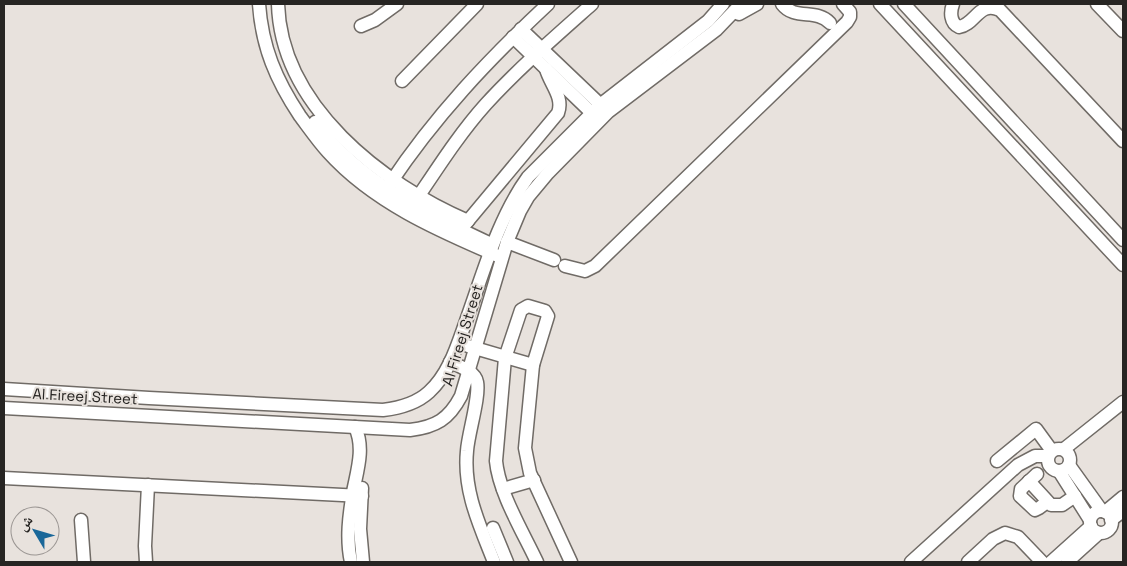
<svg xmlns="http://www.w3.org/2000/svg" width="1127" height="566" viewBox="0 0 1127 566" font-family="'Space Grotesk','Noto Naskh Arabic',sans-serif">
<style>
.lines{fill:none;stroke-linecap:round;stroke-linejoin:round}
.minor-casing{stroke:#706b66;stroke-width:15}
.minor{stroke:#fff;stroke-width:12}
.labels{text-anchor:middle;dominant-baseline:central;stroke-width:4;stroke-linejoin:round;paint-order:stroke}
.street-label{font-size:15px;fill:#272523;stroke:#e8e2dd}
</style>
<rect width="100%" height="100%" fill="#e8e2dd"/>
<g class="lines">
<g class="minor-casing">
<g id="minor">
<path d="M259,4C262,47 276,80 300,116C309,128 318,141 328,152C373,202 437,230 498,256"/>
<path d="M278,4C281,106 382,184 468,221"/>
<path d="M782,4C795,21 816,8 830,23"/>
<path d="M880,4L1123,265"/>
<path d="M904,4L1123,240"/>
<path d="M953,4C950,12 950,23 959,27C975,25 979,0 1000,10L1123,141"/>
<path d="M1097,4L1123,31"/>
<path d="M734,12L739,14L757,4"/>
<path d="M361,26L375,20L397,4"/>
<path d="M521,29L606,110"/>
<path d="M513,37L597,118"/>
<path d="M402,81L477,4"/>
<path d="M315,122C359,182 425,213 491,244"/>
<path d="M389,185C435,116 488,60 548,4"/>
<path d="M414,203C437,169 459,134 486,104C519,68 556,36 592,4"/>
<path d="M462,228L558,113C564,97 550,84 546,69"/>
<path d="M507,242L554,260"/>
<path d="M565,266L585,271L595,266L847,22L850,17V12L843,4"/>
<path d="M468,346L533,365"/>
<path d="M450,362C459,366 475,371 477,382C480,397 468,434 467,451C463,491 480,526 494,562"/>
<path d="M4,389L149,398L383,410C400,408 416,404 429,392C449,374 457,346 466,321C483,274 498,218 528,177L600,105L708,21L723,4"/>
<path d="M4,408L410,430C436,427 449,419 461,396L507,242L520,211L528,197L548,173L608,112L716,30L741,4"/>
<circle cx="1059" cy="460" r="11"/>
<path d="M1064,449L1123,402"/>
<path d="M997,461L1036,429L1052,451"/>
<path d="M1069,465L1102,511"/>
<path d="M1059,471L1090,520"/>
<path d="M1037,474L1021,489L1020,496L1035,510L1039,508L1047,502"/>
<path d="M4,478L362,496"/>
<path d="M1029,481L1051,505H1062L1075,496"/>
<path d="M362,488L360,529L363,562"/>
<path d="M503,489L534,480"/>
<circle cx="1101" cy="522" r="11"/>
<path d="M1105,512L1123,497"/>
<path d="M81,520L84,562"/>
<path d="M1111,520L1123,511"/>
<path d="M493,528L507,562"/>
<path d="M146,562L145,546L148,485"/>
<path d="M351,562C346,539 349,516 353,492C357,471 365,448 355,427"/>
<path d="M537,562C523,532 499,493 496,461L505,358L521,310L528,306L545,311L548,316L533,365L525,448L530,473L571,562"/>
<path d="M911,562L1018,465L1035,456H1048"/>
<path d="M968,562L993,539L1005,533L1018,537L1042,562"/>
<path d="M1051,562L1091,526"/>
<path d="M1067,562L1099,533"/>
</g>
</g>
<use href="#minor" class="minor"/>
</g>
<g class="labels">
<g class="street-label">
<text transform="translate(462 335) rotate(-73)">Al Fireej Street</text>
<text transform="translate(85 396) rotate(3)">Al Fireej Street</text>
</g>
</g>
<rect width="1127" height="566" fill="none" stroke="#272523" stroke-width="10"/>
<g transform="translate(35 531) rotate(308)"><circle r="24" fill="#e8e2dd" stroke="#9b9693"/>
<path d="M0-4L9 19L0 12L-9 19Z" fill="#196799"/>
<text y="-8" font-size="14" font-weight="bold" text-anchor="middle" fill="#272523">ش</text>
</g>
</svg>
